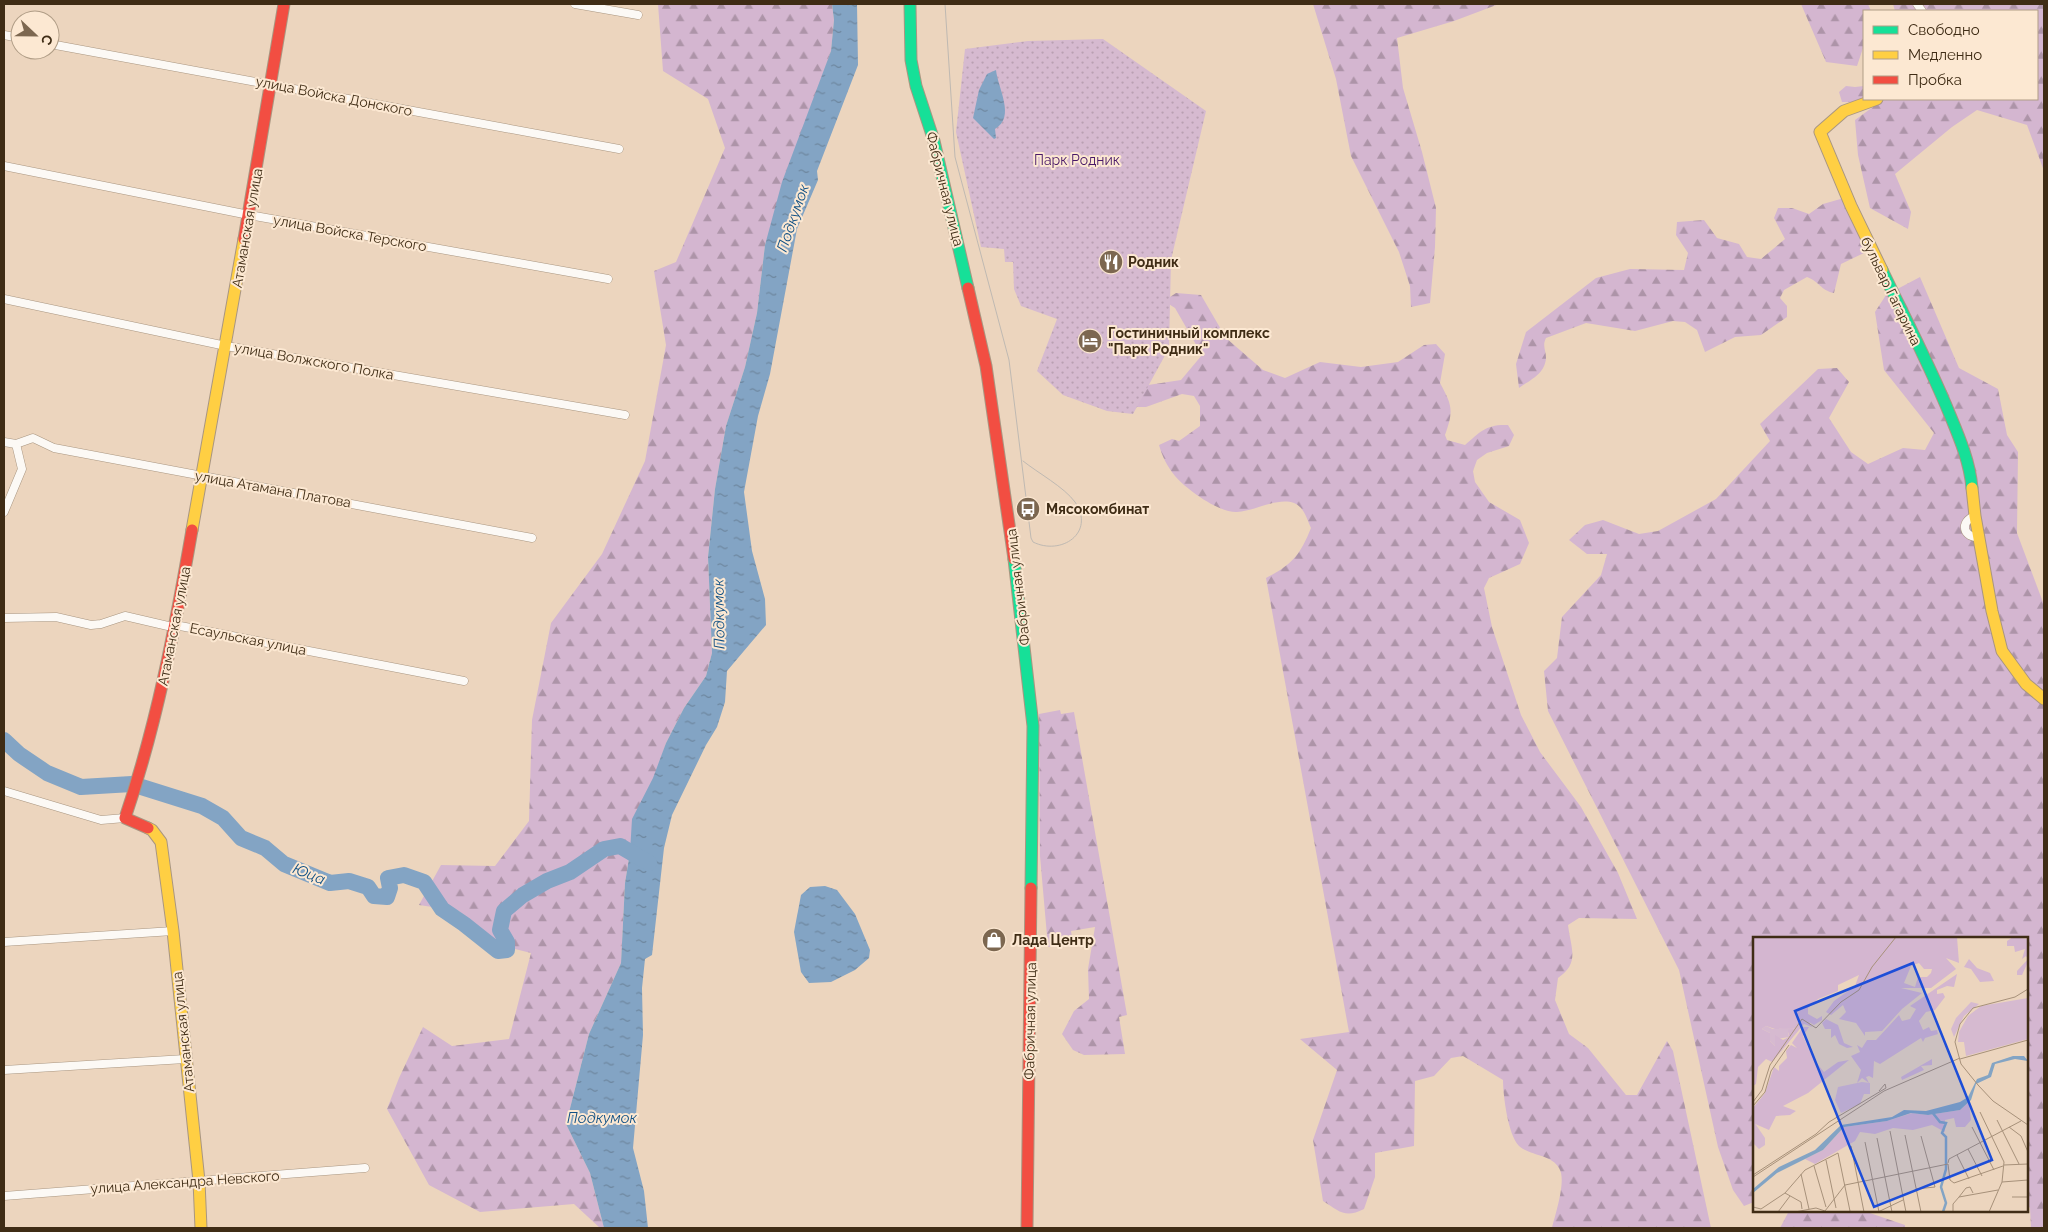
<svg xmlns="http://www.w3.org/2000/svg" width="2048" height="1232" viewBox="0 0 2048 1232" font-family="Raleway,sans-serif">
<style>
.forest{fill:url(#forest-firs)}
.park{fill:url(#park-dots)}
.water{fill:url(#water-ripples)}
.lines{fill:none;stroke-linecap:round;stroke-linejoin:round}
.river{stroke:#83a4c4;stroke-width:16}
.street-casing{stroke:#a99681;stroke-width:9}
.fast-casing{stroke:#a99681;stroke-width:13}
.slow-casing{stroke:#a99681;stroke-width:13}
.jam-casing{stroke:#a99681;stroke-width:13}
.street{stroke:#fcf9f5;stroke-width:8}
.fast{stroke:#16e098;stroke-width:11}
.slow{stroke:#ffcf43;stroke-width:11}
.jam{stroke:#f24e42;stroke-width:11}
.tram{stroke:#bfb9b2;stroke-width:1}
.labels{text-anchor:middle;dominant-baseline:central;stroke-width:4;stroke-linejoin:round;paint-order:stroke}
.street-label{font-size:14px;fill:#3f2c15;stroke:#fce8d2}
.park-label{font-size:14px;fill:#481867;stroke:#fce8d2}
.poi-label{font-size:14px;font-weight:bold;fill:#3f2c15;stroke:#fce8d2;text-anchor:start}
.water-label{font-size:15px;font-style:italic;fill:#115185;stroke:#fce8d2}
.inset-river{fill:none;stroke:#83a4c4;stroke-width:2.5}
.inset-road{fill:none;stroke:#a7917a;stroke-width:1}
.view{fill:#1d4ed8;fill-opacity:0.15;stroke:#1d4ed8;stroke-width:2.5}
.inset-edge{fill:none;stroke:#3f2c15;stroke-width:2.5}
</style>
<defs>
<pattern id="forest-firs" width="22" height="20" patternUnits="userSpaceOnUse" patternTransform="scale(1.25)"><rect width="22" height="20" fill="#d4b6d0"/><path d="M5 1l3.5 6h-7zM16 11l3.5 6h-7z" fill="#ad94a8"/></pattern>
<pattern id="park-dots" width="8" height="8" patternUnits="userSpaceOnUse" patternTransform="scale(1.25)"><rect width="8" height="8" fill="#d6bad0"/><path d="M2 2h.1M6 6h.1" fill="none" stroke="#b9a0b2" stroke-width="1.8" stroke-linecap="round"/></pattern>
<pattern id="water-ripples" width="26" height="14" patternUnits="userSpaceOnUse" patternTransform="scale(1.25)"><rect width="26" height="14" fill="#83a4c4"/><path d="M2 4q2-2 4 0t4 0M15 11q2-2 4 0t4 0" fill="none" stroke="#6d869e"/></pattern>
</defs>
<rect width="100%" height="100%" fill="#ecd5be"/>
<g class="forest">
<path d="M658,4H832L834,20L831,51L765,245L757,313L745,367L726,426L715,489L708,557L712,653L706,676L684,708L666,743L630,852L625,883L621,963L589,1034L566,1124L590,1173L604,1228H600L574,1204L480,1212L429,1185L387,1109L399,1078L423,1027L452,1046L509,1039L531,953L499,945L485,936L459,911L419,905L441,865L495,866L529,821L532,720L551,623L602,554L645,461L666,345L654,271L676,262L725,148L708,99L663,71Z"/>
<path d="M1313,4H1499L1454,21L1397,38L1403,88L1422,152L1436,208L1435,247L1430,303L1411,307L1410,286L1399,252L1351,156L1336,79Z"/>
<path d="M1801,4H1868L1871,11H1864V45L1857,66L1826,62Z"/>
<path d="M1893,4H2044V171L2027,125L1977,110L1952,127L1895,174L1911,212L1908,229L1870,208L1858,155L1855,120L1884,99H2037V11H1895Z"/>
<path d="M1846,86L1855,87L1864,86V99L1861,102H1842L1839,92Z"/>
<path d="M1844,198L1866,252L1841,264L1834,293C1820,290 1820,282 1807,277L1784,290L1780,298L1787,306V317L1761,335L1735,337L1705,352L1697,330L1685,322L1673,321L1635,331L1586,323L1546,338C1542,346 1546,350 1546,358C1545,374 1530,380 1519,388L1516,364L1526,332L1596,278L1630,269L1684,270L1688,253L1676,235L1677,222L1704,220L1717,238L1739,244L1747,257L1761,259L1785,239L1774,218L1778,208H1792L1809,214L1823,204Z"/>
<path d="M1920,277L1959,368L1998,389L2007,435L2018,452L2017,533L2044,605V1228H2031L2030,1208L2027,1204V938H1754V1202L1744,1206L1733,1190L1718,1147L1679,970L1548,711L1544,671L1557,658L1562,617L1601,575L1607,554H1587L1569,540L1585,525L1603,520L1639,534L1658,531L1716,499L1770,441L1760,424L1818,369L1837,368L1849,382L1829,418L1851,452L1868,464L1903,448L1925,450L1934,433L1884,370L1875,312L1886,295Z"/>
<path d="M1176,293L1201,295L1226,338L1263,370L1285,378L1320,362L1361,367L1398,362L1424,345L1436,344L1445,354L1440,383C1452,405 1454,410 1445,435L1447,440L1465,445C1480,432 1486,424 1508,425L1514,435L1509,446L1487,453L1477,460L1473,471L1475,482L1489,502L1520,520L1529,543L1520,564L1489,578L1484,588L1492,627L1521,715L1540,752L1581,807L1618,873L1637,919L1579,918L1568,925C1571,949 1580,963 1558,978L1555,1000L1569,1034L1588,1048L1626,1095H1637L1667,1041L1673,1051L1711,1228H1552C1555,1215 1567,1180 1559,1168C1551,1154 1530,1156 1519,1146C1508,1135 1503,1095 1503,1080L1463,1056L1451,1058L1434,1076L1415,1081L1414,1146L1375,1153V1177L1364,1209C1345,1219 1339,1211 1323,1201L1313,1140L1337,1070L1300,1039L1349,1032L1266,578C1293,564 1300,555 1311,528C1307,519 1304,507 1294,503C1277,497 1255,511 1237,512C1219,513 1186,489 1175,476C1167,466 1162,456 1159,445L1172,439L1179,441L1200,426V406L1194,396L1182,394L1146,407H1134L1135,387L1181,380L1202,355L1175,308L1164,301Z"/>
<path d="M1060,710L1061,714L1074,712L1127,1015L1119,1017L1125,1054L1084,1055L1073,1050L1062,1034L1074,1011L1089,999L1088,969L1095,927L1071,931L1073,943L1048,947L1040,856L1039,714Z"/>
<path d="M1789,1211H1864L1905,1225V1228H1780Z"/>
</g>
<path class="park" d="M1103,39L1206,111L1171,260L1169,348L1133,414L1107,411L1063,395L1037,371L1057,319L1021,306L1014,289L1013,262H1005L1004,249L981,247L956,132L965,49L1028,41Z"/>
<g class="water">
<path d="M832,4H857L858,65L817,171L818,180L797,229L770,374L758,416L744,492L752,551L765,599L766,625L727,671L725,702L717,727L706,745L672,815L664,848L652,955L645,959L642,988L643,1035L633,1148L644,1191L648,1228H604L590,1173L566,1124L589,1034L621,963L625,883L630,852L632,819L653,778L666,743L684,708L706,676L712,653L708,557L715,489L726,426L745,367L757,313L765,245L782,182L831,51L834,20Z"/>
<path d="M996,70C998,89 1016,117 995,129L996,138L994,139L973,118L979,90L987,74Z"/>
<path d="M825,886L837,890L855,914L870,950L869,958L855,970L831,982L809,983L801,972L794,932L801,895L810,887Z"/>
</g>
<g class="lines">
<path class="river" d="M4,740L19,754L47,773L81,787L132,784L202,806L223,818L241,838L265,848L284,864L330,883L349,881L368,887L374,896L387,897L390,888L388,878L404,875L424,882L442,909L464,924L498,951L507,950V942L500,930L504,911L523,895L547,881L570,872L604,849L620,846L649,863"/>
<g class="street-casing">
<g id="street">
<path d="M575,4L638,15"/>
<path d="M1917,4L1922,11"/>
<path d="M4,35L20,38"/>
<path d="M50,44L619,149"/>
<path d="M4,166L249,215L608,279"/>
<path d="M4,299L226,346L625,415"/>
<path d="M4,442L16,444L33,438L54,448L532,538"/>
<path d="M4,512L22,469L16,444"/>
<path d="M1975,516C1959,521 1963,539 1980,537"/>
<path d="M4,618L56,617L91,625L101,624L125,616L168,626L175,625L464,681"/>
<path d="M4,791L101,820L125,818"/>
<path d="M4,942L173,931"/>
<path d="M4,1070L185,1059"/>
<path d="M4,1196L365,1168"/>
</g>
</g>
<g class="fast-casing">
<g id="fast">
<path d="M910,4L911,60L916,86L934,141L968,288"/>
<path d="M1882,270C1905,318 1930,366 1950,415C1960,439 1970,463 1972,488"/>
<path d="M1014,559L1033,726L1031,888"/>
</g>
</g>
<g class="slow-casing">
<g id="slow">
<path d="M1877,99L1844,111L1820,132L1851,206L1882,270"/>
<path d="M1972,488L1975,516L1992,611L2002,651L2026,684L2044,699"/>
<path d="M192,530L244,239"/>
<path d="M148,828L152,830L161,842L173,931L199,1181L201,1228"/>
</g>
</g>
<g class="jam-casing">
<g id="jam">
<path d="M244,239L284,4"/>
<path d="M968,288L986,366L1014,559"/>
<path d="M148,828L125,818C157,724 175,628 192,530"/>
<path d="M1027,1228L1031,888"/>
</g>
</g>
<use href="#street" class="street"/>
<use href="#fast" class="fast"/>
<use href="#slow" class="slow"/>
<use href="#jam" class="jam"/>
<path class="tram" d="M945,4L955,157L1009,360L1031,538L1033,542C1061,556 1096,533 1075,502C1064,487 1038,473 1023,461"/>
</g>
<defs>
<g id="restaurant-disc" transform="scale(1.25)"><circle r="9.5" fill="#7c6750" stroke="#fce8d2"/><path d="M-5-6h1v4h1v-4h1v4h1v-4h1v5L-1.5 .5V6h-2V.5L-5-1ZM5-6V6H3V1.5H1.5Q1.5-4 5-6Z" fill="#fff"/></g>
<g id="hotel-disc" transform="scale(1.25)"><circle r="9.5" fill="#7c6750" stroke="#fce8d2"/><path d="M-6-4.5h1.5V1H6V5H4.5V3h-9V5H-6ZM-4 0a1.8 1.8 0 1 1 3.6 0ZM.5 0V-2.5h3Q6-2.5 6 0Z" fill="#fff"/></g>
<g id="bus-disc" transform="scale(1.25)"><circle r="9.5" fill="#7c6750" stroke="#fce8d2"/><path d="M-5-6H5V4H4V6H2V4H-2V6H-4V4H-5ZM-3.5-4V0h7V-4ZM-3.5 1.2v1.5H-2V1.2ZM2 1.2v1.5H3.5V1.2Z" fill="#fff"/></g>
<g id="shop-disc" transform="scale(1.25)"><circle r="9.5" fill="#7c6750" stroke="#fce8d2"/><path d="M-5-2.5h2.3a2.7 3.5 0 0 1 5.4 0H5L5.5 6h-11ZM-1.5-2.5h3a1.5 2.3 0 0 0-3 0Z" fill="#fff"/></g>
</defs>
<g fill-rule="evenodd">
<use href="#restaurant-disc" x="1111" y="262"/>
<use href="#hotel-disc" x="1090" y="341"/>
<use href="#bus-disc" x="1028" y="509"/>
<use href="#shop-disc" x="994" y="940"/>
</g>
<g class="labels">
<g class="street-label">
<text transform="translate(334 96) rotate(11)">улица Войска Донского</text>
<text transform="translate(945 189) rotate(76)">Фабричная улица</text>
<text transform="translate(247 228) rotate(-80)">Атаманская улица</text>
<text transform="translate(350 233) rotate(10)">улица Войска Терского</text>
<text transform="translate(1891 291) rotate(64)">бульвар Гагарина</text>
<text transform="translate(314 361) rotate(10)">улица Волжского Полка</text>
<text transform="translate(273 489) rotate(10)">улица Атамана Платова</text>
<text transform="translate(1018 587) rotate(-97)">Фабричная улица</text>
<text transform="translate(174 626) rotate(-79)">Атаманская улица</text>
<text transform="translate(248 639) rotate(11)">Есаульская улица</text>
<text transform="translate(1030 1021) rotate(-89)">Фабричная улица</text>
<text transform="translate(183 1032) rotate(-96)">Атаманская улица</text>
<text transform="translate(185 1182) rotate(-4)">улица Александра Невского</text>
</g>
<g class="park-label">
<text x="1077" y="160">Парк Родник</text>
</g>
<g class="poi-label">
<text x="1128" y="262">Родник</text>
<text x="1108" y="333">Гостиничный комплекс<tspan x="1108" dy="16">"Парк Родник"</tspan></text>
<text x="1046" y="509">Мясокомбинат</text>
<text x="1012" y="940">Лада Центр</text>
</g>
<g class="water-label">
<text transform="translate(793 218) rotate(-71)">Подкумок</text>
<text transform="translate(719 614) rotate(-91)">Подкумок</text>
<text transform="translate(309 874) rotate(22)">Юца</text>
<text x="602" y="1118">Подкумок</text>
</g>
</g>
<g transform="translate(1753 937)">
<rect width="275" height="275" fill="#ecd5be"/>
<path d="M218,65L226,67L211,79L201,100L198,92L203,81ZM13,89L20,92L42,90L35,96L36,100L24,102L22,109L17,104V96L9,92ZM1,185L12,201V208L6,212L0,206Z" fill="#d6bad0"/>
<path d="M0,0H204L206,26L193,21L203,32L178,51H148L169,56L149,72L129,94L112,95V99L103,86L86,82L93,75L90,68L78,78L73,75L81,64L102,49L106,38L85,48V54L65,62L55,71V77L64,82L69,79V83L61,88L56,85L59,90L51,87L19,125L13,122L5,130L3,147L0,149ZM166,26L171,32H179L178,36L174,40H165L162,50L151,46L158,29ZM13,89L22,92L42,91L35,93L36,100L30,103L22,98V109L17,104V96L9,92ZM260,0L275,2V25L269,38H264V34L275,22L273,19L269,22L272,12L262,15L261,9H254V4ZM216,22L224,31L237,36L241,44L227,45L218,32L211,30ZM204,37L201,50L194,49L184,53V57L190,56L192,60L182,73L173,75L166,84L170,93L176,90L178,94L184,93L185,97L172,101L170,105L168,101L127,127L121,124L120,141L116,139L113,140L116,146L109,141L104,146L108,133L98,119L107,115L104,108L109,111L114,103H123L146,78L149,84L157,82L163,72L157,69ZM73,82L85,88L91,106L100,110L94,111L86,107L82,98L78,101V92H72L69,86ZM50,90H56L50,99L61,123L71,135L85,125L96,123L55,156L30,169L43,174L37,178L23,179L16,193L0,186V171L12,156L21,130L26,134V129L34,121L33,114L38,108L44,111L39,106ZM179,122V128L168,129L171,133L149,143L148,140ZM216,165L218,183L212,190H203L201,181L192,183V195L179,188L160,193L140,191L122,197L107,195L102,204L62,227L52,222L70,213L91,190L134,184L159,176L175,178L207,173Z" fill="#d4b6d0" fill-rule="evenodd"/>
<path d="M109,145L117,146V157H111L107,167L88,176L82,163L85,150Z" fill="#d6bad0"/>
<path d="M275,61V102L213,119L211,105H205L206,95L215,79L228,69Z" fill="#d6bad0"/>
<path d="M260,119H271L275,124L262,122L242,127L238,140L223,147L218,163L207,173L175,178L158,176L134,184L91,190L70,213L24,236L0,256V252L26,230L62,213L88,188L139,180L151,173L173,174L207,165L215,160L224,142L235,138L239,126Z" fill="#83a4c4"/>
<path class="inset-river" d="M179,175L187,185L193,186L189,196L193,200V232L188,250L193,266L190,275"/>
<path class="inset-road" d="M275,52L262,60L220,71L207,87L202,105L208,127L225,148L240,164L275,188M207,122L275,103M0,165L9,153L17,128L49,82L63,91L88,65L106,53L119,30L143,0M0,169L12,155L18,134L36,108M227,175L251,225L249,245L236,275M244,183L266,227M219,190L241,233M256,190L268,199L275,215M137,194L153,275M152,198L168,275M124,201L139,275M112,205L126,275M98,209L111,275M215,212L229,239M204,218L216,242M73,223L83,271M195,226L196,222L268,184M195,227L197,243L201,246L250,229M251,228L275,227M61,229L73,270M48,237L56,272M0,238L63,197L76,185L133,151L132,147L126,154M0,240L131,154L207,121M249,245L275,243M163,252L182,250L168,199M32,256L48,265L49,272M206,260L213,251L217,250L220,256M259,260H275M0,270L8,272L32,256L52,233L85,216L97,274M72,274L92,248L195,227M25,275L37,259M42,275L63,271L72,274M125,275L150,263M200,275V267L206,260L245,253"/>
<path class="view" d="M160,26L239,223L121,270L42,74Z"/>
<rect width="275" height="275" class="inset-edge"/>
</g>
<rect width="2048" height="1232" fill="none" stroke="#3f2c15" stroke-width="10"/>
<rect x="1863" y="10" width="175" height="90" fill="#fce8d2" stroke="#b09d86"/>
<rect x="1873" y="26" width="25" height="8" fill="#16e098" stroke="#b09d86"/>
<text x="1908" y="35" font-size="15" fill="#3f2c15">Свободно</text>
<rect x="1873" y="51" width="25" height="8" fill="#ffcf43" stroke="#b09d86"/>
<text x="1908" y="60" font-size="15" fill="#3f2c15">Медленно</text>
<rect x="1873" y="76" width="25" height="8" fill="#f24e42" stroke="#b09d86"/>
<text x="1908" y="85" font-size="15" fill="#3f2c15">Пробка</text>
<g transform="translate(35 35) rotate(112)"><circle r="24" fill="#fce8d2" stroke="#b09d86"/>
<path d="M0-4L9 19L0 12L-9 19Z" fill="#7c6750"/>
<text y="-8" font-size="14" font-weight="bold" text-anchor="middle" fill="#3f2c15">С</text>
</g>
</svg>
